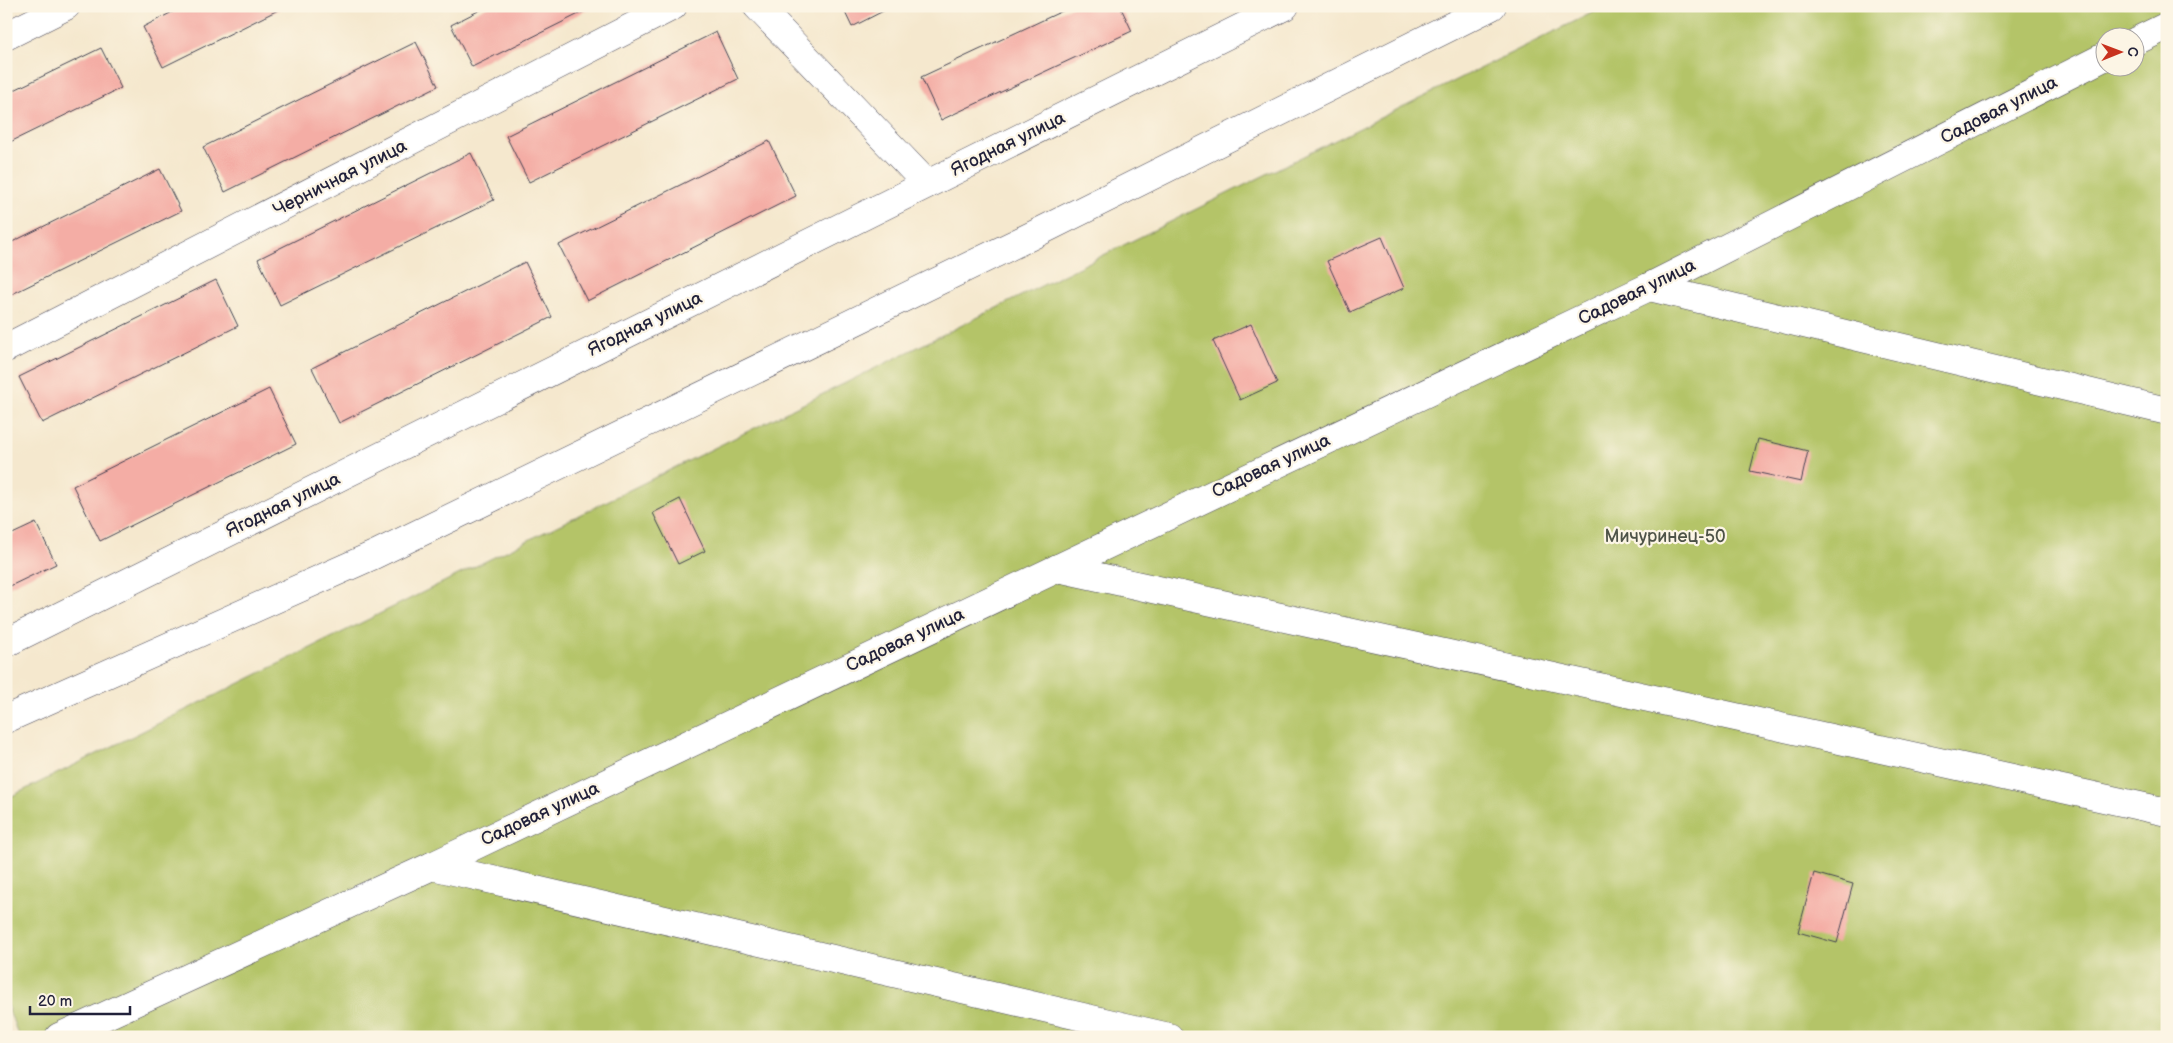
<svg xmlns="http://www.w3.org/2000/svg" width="2173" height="1043" viewBox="0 0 2173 1043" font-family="'Balsamiq Sans',sans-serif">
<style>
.green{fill:#b4c467;stroke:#6b7351;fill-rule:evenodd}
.building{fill:#f4ada5}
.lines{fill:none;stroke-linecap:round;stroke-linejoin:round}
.minor-casing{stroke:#424051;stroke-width:29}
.minor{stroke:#fff;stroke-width:28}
.labels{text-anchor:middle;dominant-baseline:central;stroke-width:4.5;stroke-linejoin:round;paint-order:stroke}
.street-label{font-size:18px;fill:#22223b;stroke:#fcf5e5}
.park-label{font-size:18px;fill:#4e5348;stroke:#fcf5e5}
</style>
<rect width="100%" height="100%" fill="#fcf5e5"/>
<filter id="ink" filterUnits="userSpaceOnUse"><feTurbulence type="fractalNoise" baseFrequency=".02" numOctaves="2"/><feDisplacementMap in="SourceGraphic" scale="10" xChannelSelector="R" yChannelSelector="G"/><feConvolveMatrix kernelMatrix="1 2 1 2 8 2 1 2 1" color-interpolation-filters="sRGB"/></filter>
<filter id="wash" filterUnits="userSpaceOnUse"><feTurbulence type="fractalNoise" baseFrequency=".0096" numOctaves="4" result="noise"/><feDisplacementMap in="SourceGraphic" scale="20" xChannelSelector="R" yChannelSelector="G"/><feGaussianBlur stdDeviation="1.12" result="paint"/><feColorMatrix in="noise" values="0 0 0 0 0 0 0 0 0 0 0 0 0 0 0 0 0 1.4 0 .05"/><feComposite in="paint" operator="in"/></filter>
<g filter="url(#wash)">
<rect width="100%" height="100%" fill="#f5e8ce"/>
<path class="green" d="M1606,6H2167V1037H19L6,1002V799ZM2106,38H2136V68H2106Z"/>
<g id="blocks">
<g class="building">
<path d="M184,6H286L163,67L143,27Z"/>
<path d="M488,6H595L472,67L451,25Z"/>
<path d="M842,6H893L852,27Z"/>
<path d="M1073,6H1120L1132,31L941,120L921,77Z"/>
<path d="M716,32L738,79L529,182L506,136Z"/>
<path d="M416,42L438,86L225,192L203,147Z"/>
<path d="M101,48L121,88L6,144V94Z"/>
<path d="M769,141L796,196L587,301L559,245Z"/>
<path d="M471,153L494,200L280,305L258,259Z"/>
<path d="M160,169L181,211L6,297V245Z"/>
<path d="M1382,237L1404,288L1350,312L1327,261Z"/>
<path d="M525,262L552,317L339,423L312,368Z"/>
<path d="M216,280L238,326L42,423L19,377Z"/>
<path d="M1251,324L1277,383L1240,400L1213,341Z"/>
<path d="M269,389L296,444L100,541L73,486Z"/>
<path d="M1758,439L1808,451L1801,482L1750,471Z"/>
<path d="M680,499L705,551L678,564L653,513Z"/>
<path d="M36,523L56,564L6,588V537Z"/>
<path d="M1814,873L1853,884L1837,943L1798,932Z"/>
</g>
</g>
</g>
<g filter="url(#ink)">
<use href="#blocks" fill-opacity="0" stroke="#424051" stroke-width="1"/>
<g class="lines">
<g class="minor-casing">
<g id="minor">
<path d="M757,6L927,184"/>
<path d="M6,36L66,6"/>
<path d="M2136,41L2167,26"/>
<path d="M1649,287L2167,411"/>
<path d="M6,348L673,6"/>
<path d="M1058,568L2167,812"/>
<path d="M6,643L1285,6"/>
<path d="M6,719L374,555L1029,237L1492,6"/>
<path d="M432,866L1649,287L2106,56"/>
<path d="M59,1037L432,866L1169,1037"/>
</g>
</g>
<use href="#minor" class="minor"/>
</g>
</g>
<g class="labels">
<g class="street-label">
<text transform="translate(1999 110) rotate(-27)">Садовая улица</text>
<text transform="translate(1008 144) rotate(-26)">Ягодная улица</text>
<text transform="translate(340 178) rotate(-27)">Черничная улица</text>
<text transform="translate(1637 292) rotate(-26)">Садовая улица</text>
<text transform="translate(645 324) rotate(-26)">Ягодная улица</text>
<text transform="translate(1271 466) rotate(-25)">Садовая улица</text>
<text transform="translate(283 505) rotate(-26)">Ягодная улица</text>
<text transform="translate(905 640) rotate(-25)">Садовая улица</text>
<text transform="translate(540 814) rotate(-25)">Садовая улица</text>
</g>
<g class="park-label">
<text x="1665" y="536">Мичуринец-50</text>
</g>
</g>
<rect width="2173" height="1043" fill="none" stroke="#fcf5e5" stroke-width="25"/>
<g transform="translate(2120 52) rotate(89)"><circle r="24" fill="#fcf5e5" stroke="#a5a1a1"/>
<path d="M0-4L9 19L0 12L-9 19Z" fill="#c8321e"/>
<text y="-8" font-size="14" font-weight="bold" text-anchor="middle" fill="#22223b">С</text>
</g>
<path d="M30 1006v8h100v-8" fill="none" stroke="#22223b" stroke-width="2.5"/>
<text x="38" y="1006" font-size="15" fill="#22223b" stroke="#fcf5e5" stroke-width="4" paint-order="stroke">20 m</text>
</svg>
